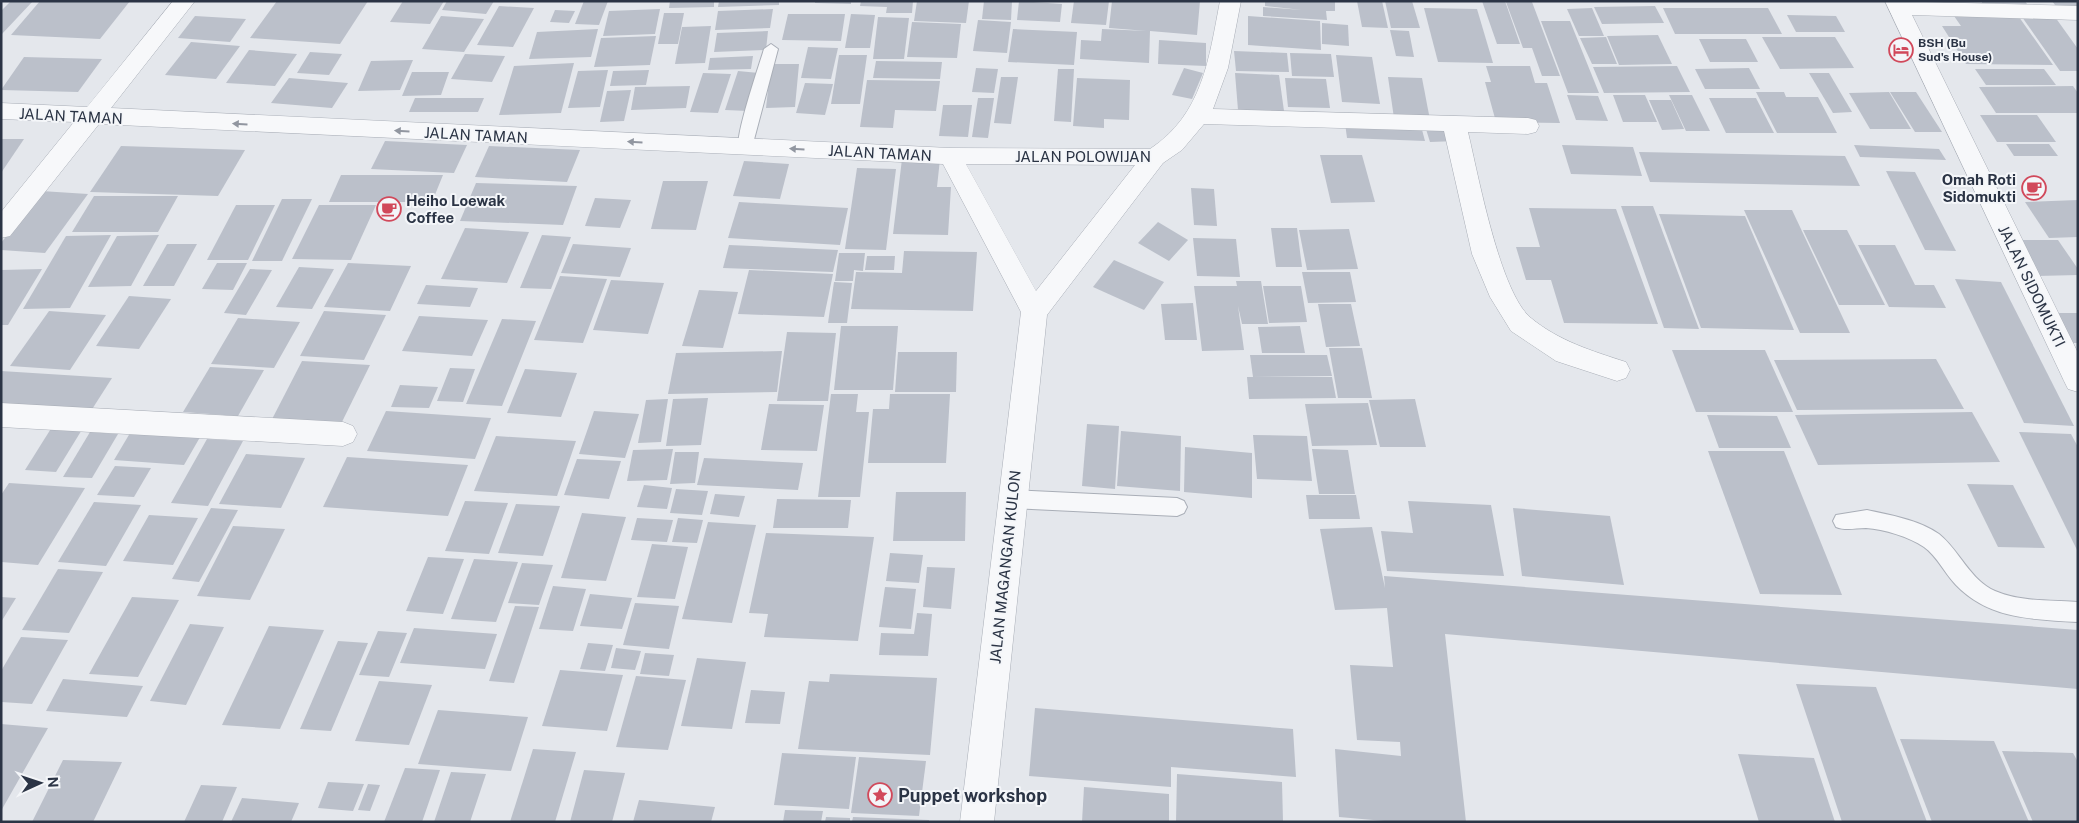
<svg xmlns="http://www.w3.org/2000/svg" width="2079" height="823" viewBox="0 0 2079 823" font-family="'Public Sans',sans-serif">
<style>
.building{fill:#bbc0ca}
.lines{fill:none;stroke-linecap:round;stroke-linejoin:round}
.service-casing{stroke:#a9aeb7;stroke-width:2}
.minor-casing{stroke:#a9aeb7;stroke-width:1}
.service{fill:#f7f8fa;fill-rule:evenodd}
.minor{fill:#f7f8fa;fill-rule:evenodd}
.oneway{fill:#9196a0}
.labels{text-anchor:middle;dominant-baseline:central;stroke-width:4;stroke-linejoin:round;paint-order:stroke}
.far-poi-label{font-size:12px;font-weight:bold;fill:#2b3445;stroke:#f4f6f9;text-anchor:start}
.street-label{font-size:15px;fill:#2b3445;stroke:#f4f6f9}
.poi-label{font-size:15px;font-weight:bold;fill:#2b3445;stroke:#f4f6f9;text-anchor:end}
.near-poi-label{font-size:18px;font-weight:bold;fill:#2b3445;stroke:#f4f6f9;text-anchor:start}
</style>
<rect width="100%" height="100%" fill="#e4e7ec"/>
<g class="building">
<path d="M11,1H33L1,35V11Z"/>
<path d="M40,1H130L100,39L11,35Z"/>
<path d="M277,1H368L340,44L250,38Z"/>
<path d="M403,1H444L430,24L390,22Z"/>
<path d="M447,1H494L486,14L442,10Z"/>
<path d="M584,1H608L599,25L575,24Z"/>
<path d="M670,1H714V7L669,8Z"/>
<path d="M719,1H779V5L718,7Z"/>
<path d="M815,1H851V4L815,3Z"/>
<path d="M861,1H913L912,13H886L887,7L860,6Z"/>
<path d="M917,1H969L966,23L914,21Z"/>
<path d="M984,1H1012L1011,20L982,19Z"/>
<path d="M1019,1L1062,4L1060,22L1017,20Z"/>
<path d="M1074,1H1109L1106,25L1071,23Z"/>
<path d="M1112,1H1200L1197,35L1150,31L1149,63L1080,59L1081,40L1101,41L1102,29L1147,31L1109,28Z"/>
<path d="M1265,1H1335V11H1326L1327,20L1263,16V7L1302,10L1265,6Z"/>
<path d="M1357,1H1382L1388,28L1362,27Z"/>
<path d="M1385,1H1412L1420,28H1391Z"/>
<path d="M1482,1H1505L1520,44H1497Z"/>
<path d="M1982,1H2025L2027,4L1982,3Z"/>
<path d="M2052,1H2078V9H2058Z"/>
<path d="M1506,2H1532L1560,76H1542L1532,48H1523Z"/>
<path d="M499,6L534,8L513,47L477,45Z"/>
<path d="M1655,6L1664,23L1602,24L1594,7Z"/>
<path d="M1424,8L1477,9L1493,63L1438,62Z"/>
<path d="M1592,8L1604,36H1579L1567,9Z"/>
<path d="M1663,8H1768L1782,34H1675Z"/>
<path d="M660,9L655,34L603,36L609,11Z"/>
<path d="M773,9L770,28L715,30L718,11Z"/>
<path d="M555,10L575,11L569,23L550,22Z"/>
<path d="M664,13H684L678,44H658Z"/>
<path d="M788,14H845L841,41L782,40Z"/>
<path d="M851,14L875,15L870,48H845Z"/>
<path d="M1787,15L1836,16L1845,32H1796Z"/>
<path d="M195,16L246,19L230,42L178,38Z"/>
<path d="M441,16L484,19L464,52L422,49Z"/>
<path d="M1248,16L1320,21L1321,50L1248,45Z"/>
<path d="M1954,16L2019,17L2053,65L1966,64L1942,26H1961Z"/>
<path d="M878,17L909,18L904,59H873Z"/>
<path d="M2022,17H2055L2078,49V71H2060Z"/>
<path d="M978,20L1011,22L1007,53L973,51Z"/>
<path d="M1541,21H1570L1599,93H1568Z"/>
<path d="M912,22L961,24L957,58L907,57Z"/>
<path d="M1322,23L1348,25L1349,46L1322,44Z"/>
<path d="M711,26L705,63L675,64L682,27Z"/>
<path d="M598,29L591,57L529,59L537,32Z"/>
<path d="M1013,29L1077,32L1074,65L1008,62Z"/>
<path d="M1390,30L1409,31L1414,57L1396,56Z"/>
<path d="M768,31L766,50L714,52L717,33Z"/>
<path d="M1658,35L1672,64L1619,65L1607,36Z"/>
<path d="M656,36L650,65L594,67L601,38Z"/>
<path d="M1606,37L1617,64H1592L1580,38Z"/>
<path d="M1762,37H1835L1854,68L1780,69Z"/>
<path d="M1699,39H1746L1758,62H1710Z"/>
<path d="M1159,40L1206,43V66L1158,64Z"/>
<path d="M191,42L240,46L216,79L165,75Z"/>
<path d="M808,47L838,48L831,79L801,78Z"/>
<path d="M249,50L297,54L275,86L226,83Z"/>
<path d="M1234,51L1287,53L1289,72L1236,71Z"/>
<path d="M310,52L342,54L329,75L297,73Z"/>
<path d="M1290,53L1331,54L1334,77L1292,76Z"/>
<path d="M465,54L505,56L492,82L451,79Z"/>
<path d="M839,55H867L860,104H831Z"/>
<path d="M1336,55L1372,57L1380,104L1342,102Z"/>
<path d="M753,56L751,69L708,70L710,58Z"/>
<path d="M24,57L102,59L78,92L1,90Z"/>
<path d="M413,60L400,90L358,91L371,61Z"/>
<path d="M876,61L942,62L940,79L873,78Z"/>
<path d="M574,63L561,113L499,115L514,66Z"/>
<path d="M771,64H799L795,107L766,108Z"/>
<path d="M1486,66H1530L1535,83H1547L1560,123L1496,122L1485,82H1491Z"/>
<path d="M1677,66L1690,92L1604,93L1593,67Z"/>
<path d="M976,68L998,69L994,93L972,92Z"/>
<path d="M1184,68L1203,73L1192,99L1172,95Z"/>
<path d="M1749,68L1760,89H1705L1695,69Z"/>
<path d="M1058,69H1074L1071,122L1054,121Z"/>
<path d="M1975,69H2044L2056,85H1986Z"/>
<path d="M608,70L600,107L568,108L578,71Z"/>
<path d="M649,70L646,85L610,86L613,71Z"/>
<path d="M738,71L759,73L748,111L725,110Z"/>
<path d="M412,72H449L441,95L402,96Z"/>
<path d="M703,73L731,74L718,113L690,112Z"/>
<path d="M1235,73L1279,75L1284,111L1238,110Z"/>
<path d="M1809,73H1829L1852,112L1833,113Z"/>
<path d="M1001,77H1018L1011,124L994,123Z"/>
<path d="M1388,77L1422,78L1430,120L1394,118Z"/>
<path d="M289,78L348,83L332,108L271,103Z"/>
<path d="M1077,78L1130,80L1129,120L1104,119V128L1073,126Z"/>
<path d="M1285,78L1326,79L1330,108L1288,107Z"/>
<path d="M867,80L940,81L936,111L895,110L893,128L860,127Z"/>
<path d="M805,83L833,84L825,115L796,113Z"/>
<path d="M690,86L686,108L631,110L635,87Z"/>
<path d="M2073,86L2078,93V113H1996L1979,87Z"/>
<path d="M631,90L624,121L600,122L607,91Z"/>
<path d="M1756,92H1784L1786,97H1818L1837,133H1777Z"/>
<path d="M1889,92L1911,129H1870L1849,93Z"/>
<path d="M1890,92H1916L1942,132H1915Z"/>
<path d="M1567,95L1598,96L1608,121L1576,120Z"/>
<path d="M1613,95H1645L1657,122H1623Z"/>
<path d="M1669,95H1692L1710,131H1686Z"/>
<path d="M415,98H484L478,112H409Z"/>
<path d="M978,98H994L988,138L972,137Z"/>
<path d="M1709,98H1756L1774,133H1726Z"/>
<path d="M1649,100H1671L1684,129L1662,130Z"/>
<path d="M943,105H972L968,137L939,136Z"/>
<path d="M1980,115H2037L2056,142H1997Z"/>
<path d="M1345,123L1421,126L1425,141L1347,138Z"/>
<path d="M1425,126H1452L1457,141L1430,142Z"/>
<path d="M1,139H24L1,173Z"/>
<path d="M385,141L467,145L454,173L371,169Z"/>
<path d="M2006,144H2049L2058,156H2014Z"/>
<path d="M1562,145L1633,147L1642,176L1571,174Z"/>
<path d="M1854,145L1939,149L1946,160L1860,157Z"/>
<path d="M121,146L245,150L218,196L90,192Z"/>
<path d="M489,146L580,150L567,182L475,177Z"/>
<path d="M1639,152L1845,156L1860,186L1650,182Z"/>
<path d="M1320,155H1362L1375,202L1331,203Z"/>
<path d="M902,159H940L937,187H951L948,235L893,234Z"/>
<path d="M744,161L789,164L780,199L733,196Z"/>
<path d="M857,168L896,169L886,250L845,249Z"/>
<path d="M1886,171L1915,172L1956,251L1925,250Z"/>
<path d="M341,175H443L432,202H329Z"/>
<path d="M663,181H708L696,230L651,229Z"/>
<path d="M476,183L577,186L563,225L460,221Z"/>
<path d="M1191,188L1214,189L1217,226L1194,225Z"/>
<path d="M41,191L88,194L45,253L1,250V243Z"/>
<path d="M94,196H178L158,232H72Z"/>
<path d="M595,198L631,200L620,228L585,226Z"/>
<path d="M282,199H312L282,261H252Z"/>
<path d="M2078,200V237L2049,238L2025,202Z"/>
<path d="M739,202L848,208L840,245L728,238Z"/>
<path d="M236,205H275L248,260H207Z"/>
<path d="M319,205H376L351,260L292,259Z"/>
<path d="M1621,206H1653L1699,329L1664,328Z"/>
<path d="M1529,208L1616,209L1658,324L1564,323L1551,280H1526L1516,247H1540Z"/>
<path d="M1744,210H1792L1850,333H1800Z"/>
<path d="M1659,214L1745,216L1794,330L1701,328Z"/>
<path d="M1158,222L1188,240L1169,261L1138,243Z"/>
<path d="M465,228L529,232L507,283L441,279Z"/>
<path d="M1271,228H1297L1302,267H1276Z"/>
<path d="M1349,229L1358,269L1307,270L1299,230Z"/>
<path d="M1803,230H1847L1885,305H1839Z"/>
<path d="M111,235L70,308L23,309L66,236Z"/>
<path d="M159,235L131,286L88,287L117,236Z"/>
<path d="M542,235L571,237L551,289L520,288Z"/>
<path d="M1193,238L1236,239L1240,277L1197,276Z"/>
<path d="M2014,240H2058L2078,269V275L2037,276Z"/>
<path d="M167,244H197L174,286H143Z"/>
<path d="M573,244L631,248L620,277L561,273Z"/>
<path d="M729,245L838,250L833,272L723,268Z"/>
<path d="M1858,245H1895L1915,285H1934L1946,308L1889,307Z"/>
<path d="M904,251L977,252L973,311L851,309L856,272L902,273Z"/>
<path d="M839,253H865L863,271L854,270L853,281H835Z"/>
<path d="M867,256H895L894,270H865Z"/>
<path d="M1114,260L1164,282L1144,310L1093,287Z"/>
<path d="M217,263H247L233,290L202,289Z"/>
<path d="M348,263L411,266L390,311L324,307Z"/>
<path d="M299,267L334,269L312,309L276,307Z"/>
<path d="M42,269L8,325H1V270Z"/>
<path d="M250,269L272,270L246,315L224,313Z"/>
<path d="M749,270L833,274L824,317L738,314Z"/>
<path d="M1302,272H1350L1356,302L1308,303Z"/>
<path d="M560,276L607,279L583,343L534,340Z"/>
<path d="M1955,279L2001,282L2074,426L2024,423Z"/>
<path d="M611,280L664,283L648,334L593,330Z"/>
<path d="M1236,281H1261L1268,324H1242L1238,306L1244,350L1202,351L1194,286H1237Z"/>
<path d="M834,282L852,283L847,323H828Z"/>
<path d="M426,285L478,288L470,307L417,304Z"/>
<path d="M1263,286H1301L1307,322L1269,323Z"/>
<path d="M699,290L738,292L723,348L682,346Z"/>
<path d="M129,296L171,299L139,349L96,346Z"/>
<path d="M1193,303L1197,340H1165L1161,304Z"/>
<path d="M1318,304H1351L1360,346L1326,347Z"/>
<path d="M49,311L106,315L70,370L10,366Z"/>
<path d="M324,311L386,315L364,360L300,356Z"/>
<path d="M2053,313H2078V343H2071Z"/>
<path d="M419,316L488,320L472,356L402,351Z"/>
<path d="M238,318L300,322L274,368L211,364Z"/>
<path d="M502,319L536,321L502,406L466,404Z"/>
<path d="M841,326H898L893,390H834Z"/>
<path d="M1300,326L1305,353H1262L1258,327Z"/>
<path d="M787,332L836,333L828,401H777Z"/>
<path d="M1329,348H1362L1372,398H1338Z"/>
<path d="M1672,350H1765L1793,412H1696Z"/>
<path d="M782,351L777,392L668,394L676,353Z"/>
<path d="M898,352H957L956,392H895Z"/>
<path d="M1250,355H1327L1332,376L1253,377Z"/>
<path d="M1936,359L1964,409L1797,410L1774,360Z"/>
<path d="M302,361L370,365L338,430L269,425Z"/>
<path d="M210,367L264,370L238,416L183,412Z"/>
<path d="M450,368L475,369L463,402L437,401Z"/>
<path d="M525,369L577,373L561,417L507,413Z"/>
<path d="M1,371L112,378L89,414L1,408Z"/>
<path d="M1247,377H1332L1336,398L1249,399Z"/>
<path d="M400,385L438,387L429,408L391,407Z"/>
<path d="M831,394H858L856,412H869L860,497H818Z"/>
<path d="M890,394H950L946,463H868L873,409H889Z"/>
<path d="M708,398L701,445L666,446L673,399Z"/>
<path d="M668,399L661,442L638,443L646,400Z"/>
<path d="M1415,399L1426,447H1380L1369,400Z"/>
<path d="M1368,403L1377,445L1312,446L1305,404Z"/>
<path d="M769,404L824,405L817,451L761,450Z"/>
<path d="M386,411L491,418L475,459L367,451Z"/>
<path d="M594,411L639,414L625,458L579,454Z"/>
<path d="M1972,412L2000,462L1818,465L1795,415Z"/>
<path d="M1707,415L1777,416L1791,448H1719Z"/>
<path d="M1087,424L1119,426L1115,489L1082,486Z"/>
<path d="M52,427L83,428L56,472L25,470Z"/>
<path d="M133,428L203,432L184,465L114,460Z"/>
<path d="M1121,431L1181,436L1180,491L1117,486Z"/>
<path d="M90,432L118,434L92,478L63,477Z"/>
<path d="M2019,432L2071,434L2078,447V552Z"/>
<path d="M1253,435L1307,436L1312,481L1257,479Z"/>
<path d="M496,436L576,441L557,496L474,491Z"/>
<path d="M207,439L243,441L208,506L171,503Z"/>
<path d="M1185,447L1252,453V498L1184,492Z"/>
<path d="M673,449L667,480L627,481L633,450Z"/>
<path d="M1312,449L1348,450L1355,494H1319Z"/>
<path d="M1708,451H1784L1842,595L1760,594Z"/>
<path d="M675,452H699L695,483L670,484Z"/>
<path d="M246,454L305,458L281,508L219,504Z"/>
<path d="M347,457L468,465L448,516L323,507Z"/>
<path d="M704,458L803,463L798,490L697,485Z"/>
<path d="M577,459L621,461L609,499L564,495Z"/>
<path d="M115,466L151,468L134,497L97,495Z"/>
<path d="M9,483L85,488L38,565L1,562V495Z"/>
<path d="M1967,484L2013,485L2045,548L1998,547Z"/>
<path d="M644,485L672,488L667,509L637,507Z"/>
<path d="M676,489L708,491L702,515L670,513Z"/>
<path d="M896,492H966L965,541H893Z"/>
<path d="M715,494L745,496L739,517L710,514Z"/>
<path d="M1306,495H1356L1360,519H1309Z"/>
<path d="M777,499L851,500L848,528H773Z"/>
<path d="M465,501L508,503L489,554L445,551Z"/>
<path d="M1408,501L1491,505L1504,576L1387,571L1381,531L1413,533Z"/>
<path d="M94,502L141,505L106,566L58,562Z"/>
<path d="M516,504L560,506L543,556L498,553Z"/>
<path d="M211,508L238,510L199,582L172,579Z"/>
<path d="M1513,508L1610,516L1624,585L1522,576Z"/>
<path d="M582,513L626,517L606,581L561,578Z"/>
<path d="M149,515L198,518L173,565L123,561Z"/>
<path d="M637,518L673,520L667,542L631,540Z"/>
<path d="M678,518L703,520L697,543L672,542Z"/>
<path d="M708,522L756,525L732,623L682,619Z"/>
<path d="M233,526L285,529L250,600L197,596Z"/>
<path d="M1372,527L1385,588L1384,576L2078,630V689L1445,634L1466,822H1396L1339,817L1335,749L1401,756L1400,742L1357,740L1350,665L1393,667L1387,608L1335,610L1320,529Z"/>
<path d="M766,533L874,537L858,641L764,637L768,614L749,613Z"/>
<path d="M652,544L688,547L675,599L637,597Z"/>
<path d="M890,553L923,555L919,583L886,581Z"/>
<path d="M428,557L464,559L443,614L406,611Z"/>
<path d="M474,559L518,562L496,622L451,619Z"/>
<path d="M522,563L553,565L539,605L508,603Z"/>
<path d="M927,567L955,568L951,609L923,607Z"/>
<path d="M58,569L103,572L69,633L22,630Z"/>
<path d="M553,586L586,589L573,631L539,629Z"/>
<path d="M885,587L916,589L911,629L879,627Z"/>
<path d="M590,594L632,598L622,629L580,626Z"/>
<path d="M1,597L16,598L1,622Z"/>
<path d="M132,597L179,600L138,677L89,674Z"/>
<path d="M635,603L679,606L669,649L623,645Z"/>
<path d="M515,606L539,607L514,683L489,681Z"/>
<path d="M917,613L932,614L928,656L879,655L881,633L914,634Z"/>
<path d="M190,624L224,627L186,705L150,701Z"/>
<path d="M269,626L324,630L280,729L222,725Z"/>
<path d="M414,628L497,634L485,669L400,663Z"/>
<path d="M378,631L407,633L389,677L359,675Z"/>
<path d="M21,637L68,640L32,704L1,702V671Z"/>
<path d="M338,641L368,643L331,731L300,729Z"/>
<path d="M588,643L613,645L605,671L580,669Z"/>
<path d="M616,648L641,651L635,670L611,668Z"/>
<path d="M645,653L674,655L669,676L640,674Z"/>
<path d="M697,658L746,662L732,729L681,726Z"/>
<path d="M560,670L623,675L607,731L542,726Z"/>
<path d="M830,674L937,678L930,755L798,749L809,681L829,682Z"/>
<path d="M636,676L686,680L668,750L616,747Z"/>
<path d="M63,679L143,686L127,717L46,711Z"/>
<path d="M379,681L432,685L409,745L355,741Z"/>
<path d="M1796,684L1876,687L1927,822H1842Z"/>
<path d="M751,690L785,692L780,724L745,723Z"/>
<path d="M1035,708L1293,729L1296,777L1171,767V787L1029,776Z"/>
<path d="M438,710L528,717L511,771L418,764Z"/>
<path d="M1,724L48,728L1,811Z"/>
<path d="M1900,739L1994,741L2029,822H1932Z"/>
<path d="M533,749L576,752L555,822H510Z"/>
<path d="M2002,751L2073,753L2078,762V822H2033Z"/>
<path d="M782,753L856,757L849,809L774,805Z"/>
<path d="M1738,754L1814,758L1835,822H1759Z"/>
<path d="M859,757L926,761L919,816L851,813Z"/>
<path d="M63,760L122,762L93,822H32Z"/>
<path d="M405,768L440,770L422,822H384Z"/>
<path d="M584,770L625,773L612,822H570Z"/>
<path d="M451,772L486,774L470,822H434Z"/>
<path d="M1177,774L1282,782L1283,822H1176Z"/>
<path d="M328,782L364,784L353,811L318,808Z"/>
<path d="M368,784L380,785L370,811L358,810Z"/>
<path d="M201,785L237,787L222,822H184Z"/>
<path d="M1084,787L1169,794V822H1082Z"/>
<path d="M242,798L299,803L291,822H231Z"/>
<path d="M639,800L715,807L711,822H633Z"/>
<path d="M785,810L823,811L821,822H783Z"/>
<path d="M826,817L850,818V822H825Z"/>
<path d="M853,817L929,820V822H852Z"/>
</g>
<g class="lines">
<g class="service-casing">
<g id="service">
<path d="M771,44L778,49L751,151H739C733,140 759,66 764,49Z"/>
<path d="M1013,490L1177,498L1184,501L1187,507L1184,513L1177,516L1013,508L1006,505L1003,499L1006,493Z"/>
<path d="M1867,510C1890,515 1919,520 1939,534C1959,550 1970,580 1995,591C2021,602 2050,600 2078,602V622C2033,619 1990,620 1956,585C1945,574 1937,556 1924,547C1909,537 1884,529 1866,528C1855,528 1846,531 1836,527L1833,521L1836,515Z"/>
</g>
</g>
<g class="minor-casing">
<g id="minor">
<path d="M173,1H195L111,108L950,148L1150,149C1203,114 1209,58 1220,1H1241L1228,68L1213,109L1528,118L1536,120L1539,126L1536,132L1528,134L1468,132C1478,174 1500,293 1531,318C1559,341 1592,351 1626,362L1630,370L1626,378L1617,381L1556,361L1511,331L1490,297L1472,254L1444,131L1204,124L1182,150L1163,163L1047,315L994,822H960L1021,312L943,164L99,124L10,236L1,238V212L74,122L1,119V103L87,107ZM966,164L1135,165L1036,291Z"/>
<path d="M1885,1L2078,6V20L1912,15L2078,353V392L2068,389L2064,381Z"/>
<path d="M1,403L343,422L353,426L357,434L353,442L343,446L1,427Z"/>
</g>
</g>
<use href="#service" class="service"/>
<use href="#minor" class="minor"/>
</g>
<defs><path id="oneway-solid" d="M-6-.8H1V-3.2L6.5 0L1 3.2V.8H-6Z" transform="scale(1.25)"/></defs>
<g class="oneway">
<use href="#oneway-solid" transform="translate(240 124) rotate(-177)"/>
<use href="#oneway-solid" transform="translate(402 131) rotate(-177)"/>
<use href="#oneway-solid" transform="translate(635 142) rotate(-177)"/>
<use href="#oneway-solid" transform="translate(797 149) rotate(-177)"/>
</g>
<defs>
<g id="hotel-ring" transform="scale(1.25)"><circle r="9.5" fill="#f4f6f9" stroke="#d1495b" stroke-width="1.5"/><path d="M-6-4.5h1.5V1H6V5H4.5V3h-9V5H-6ZM-4 0a1.8 1.8 0 1 1 3.6 0ZM.5 0V-2.5h3Q6-2.5 6 0Z" fill="#d1495b"/></g>
<g id="cafe-ring" transform="scale(1.25)"><circle r="9.5" fill="#f4f6f9" stroke="#d1495b" stroke-width="1.5"/><path d="M-5.5-4.5H6V0H3Q3 3.5 0 3.5H-2.5Q-5.5 3.5-5.5 0ZM3-3.2v2h1.7v-2ZM-6 4.5H4V6H-6Z" fill="#d1495b"/></g>
<g id="sight-ring" transform="scale(1.25)"><circle r="9.5" fill="#f4f6f9" stroke="#d1495b" stroke-width="1.5"/><path d="M0-6L1.8-2.2L6-1.7L2.9 1.2L3.7 5.4L0 3.3L-3.7 5.4L-2.9 1.2L-6-1.7L-1.8-2.2Z" fill="#d1495b"/></g>
</defs>
<g fill-rule="evenodd">
<use href="#hotel-ring" x="1901" y="50"/>
<use href="#cafe-ring" x="2034" y="188"/>
<use href="#cafe-ring" x="389" y="209"/>
<use href="#sight-ring" x="880" y="795"/>
</g>
<g class="labels">
<g class="far-poi-label">
<text x="1918" y="43">BSH (Bu<tspan x="1918" dy="14">Sud's House)</tspan></text>
</g>
<g class="street-label">
<text transform="translate(71 116) rotate(3)">JALAN TAMAN</text>
<text transform="translate(476 135) rotate(3)">JALAN TAMAN</text>
<text transform="translate(880 153) rotate(3)">JALAN TAMAN</text>
<text x="1083" y="156">JALAN POLOWIJAN</text>
<text transform="translate(2032 286) rotate(64)">JALAN SIDOMUKTI</text>
<text transform="translate(1005 567) rotate(-84)">JALAN MAGANGAN KULON</text>
</g>
<g class="poi-label">
<text x="2016" y="179">Omah Roti<tspan x="2016" dy="17">Sidomukti</tspan></text>
<text x="406" y="200" text-anchor="start">Heiho Loewak<tspan x="406" dy="17">Coffee</tspan></text>
</g>
<g class="near-poi-label">
<text x="898" y="795">Puppet workshop</text>
</g>
</g>
<rect width="2079" height="823" fill="none" stroke="#2b3445" stroke-width="5"/>
<g transform="translate(40 783) rotate(87)" stroke="#f4f6f9" stroke-width="4" paint-order="stroke">
<path d="M0-4L9 19L0 12L-9 19Z" fill="#2b3445"/>
<text y="-8" font-size="14" font-weight="bold" text-anchor="middle" fill="#2b3445">N</text>
</g>
</svg>
